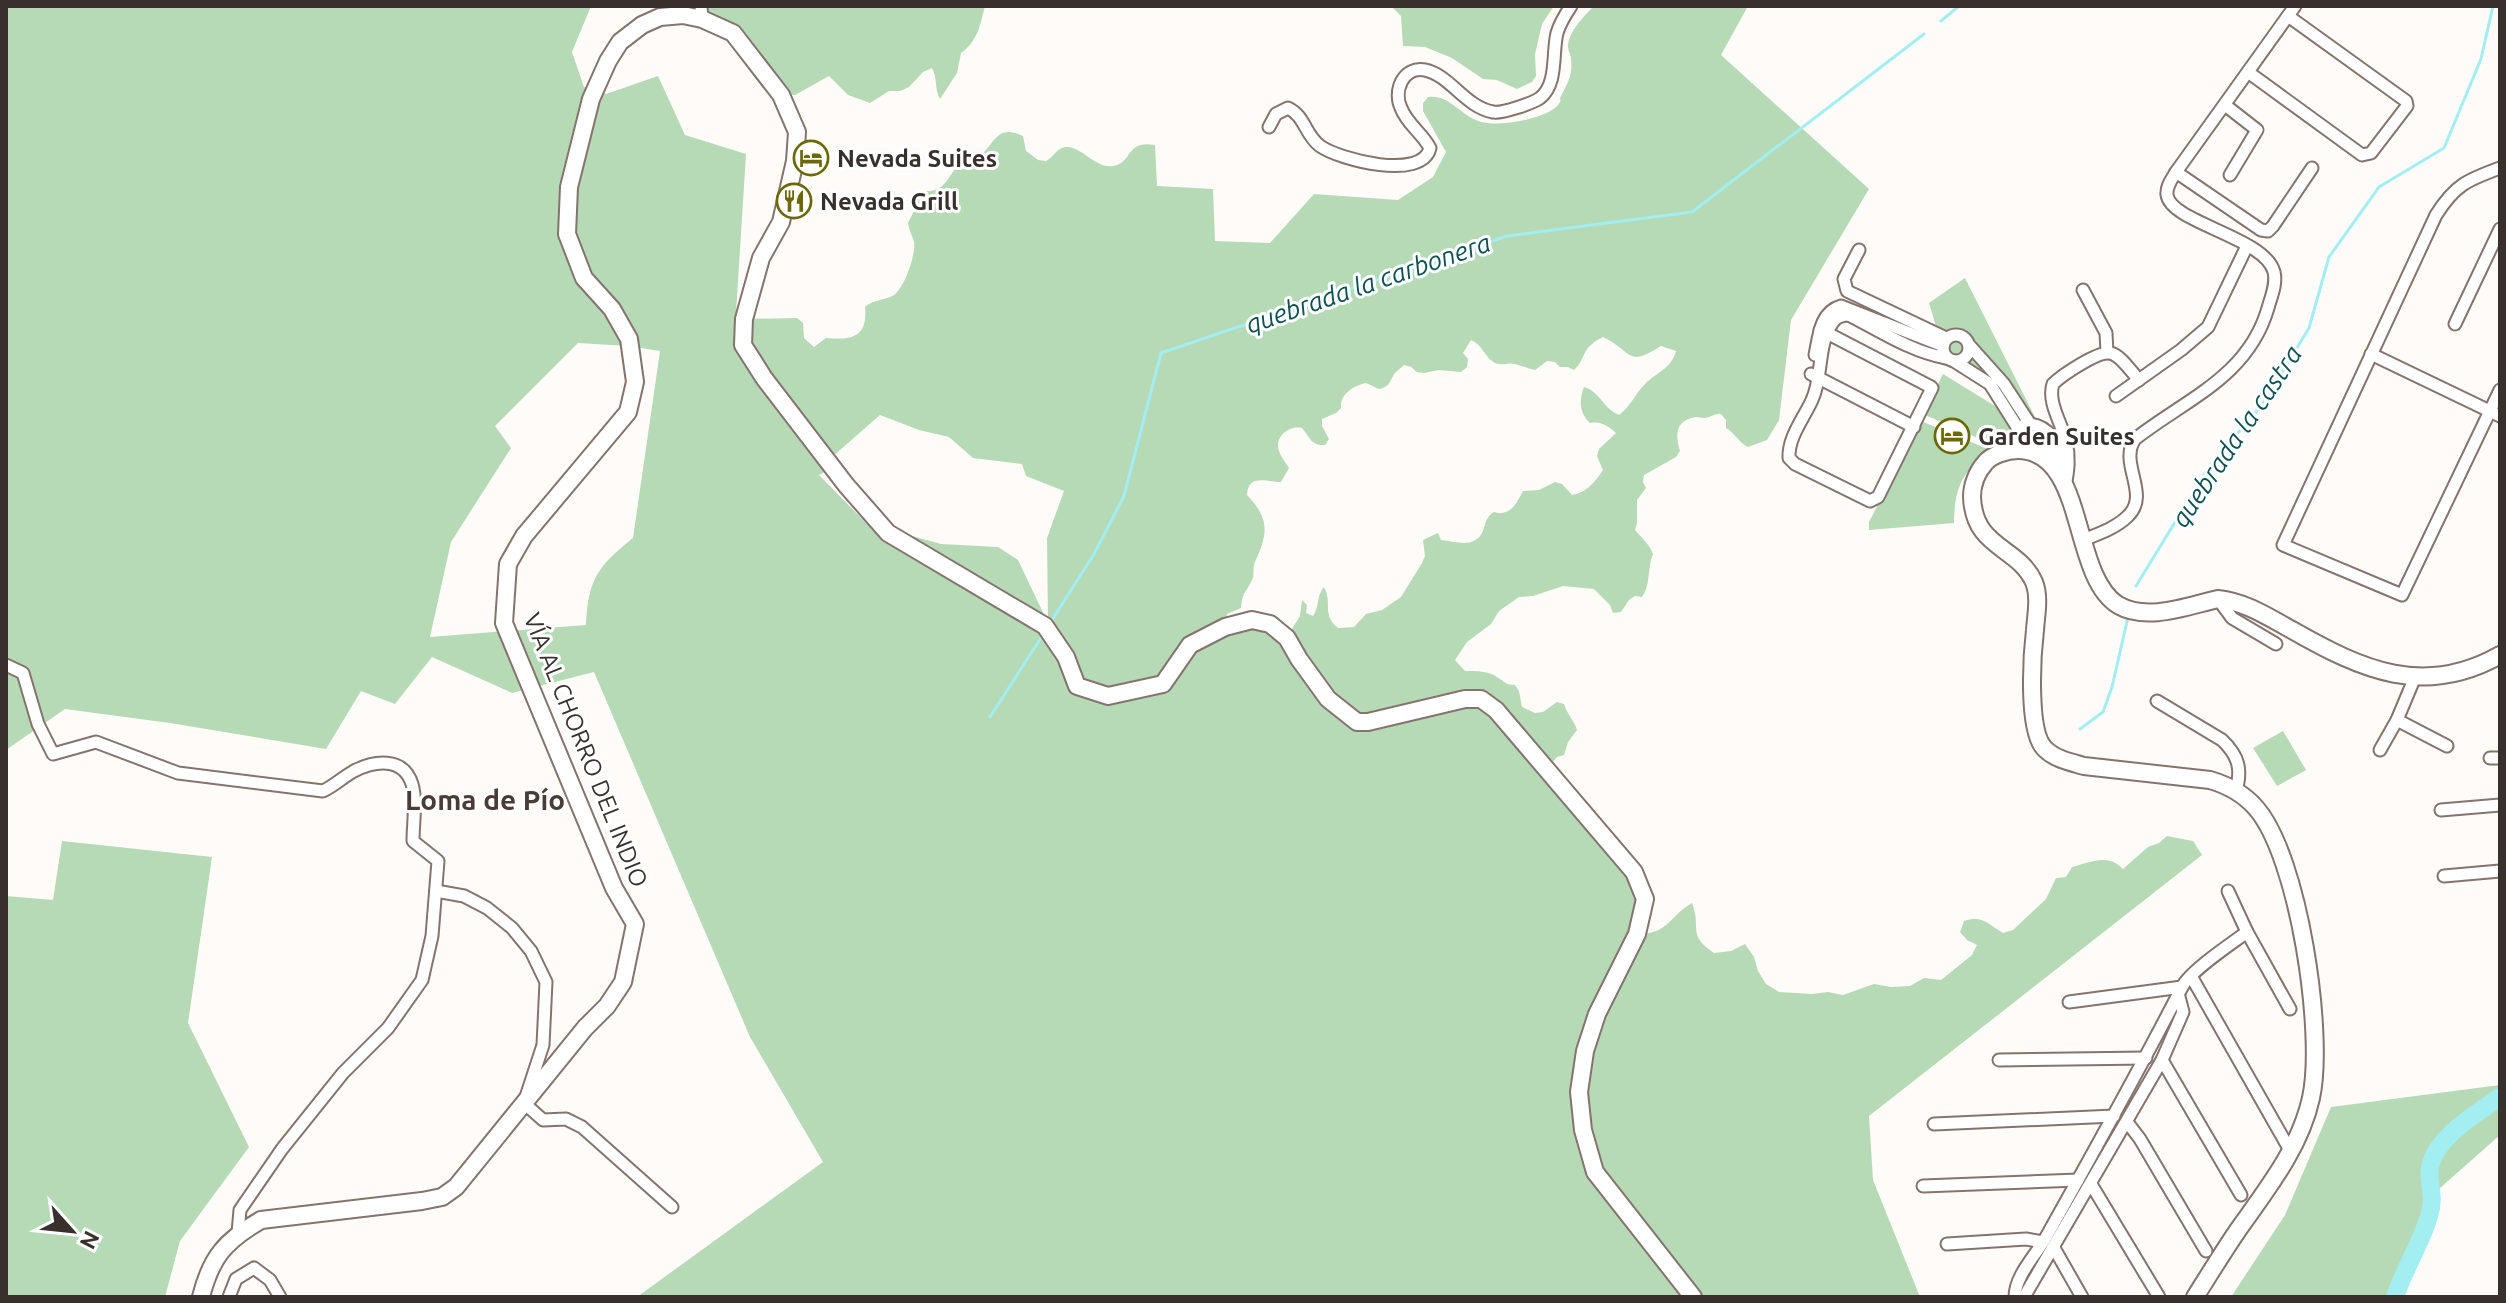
<svg xmlns="http://www.w3.org/2000/svg" width="2506" height="1303" viewBox="0 0 2506 1303" font-family="Ubuntu,sans-serif">
<style>
.green{fill:#b6d9b6;fill-rule:evenodd}
.lines{fill:none;stroke-linecap:round;stroke-linejoin:round}
.stream{stroke:#a2eef1;stroke-width:3}
.river{stroke:#a2eef1;stroke-width:18}
.street-casing{stroke:#84746d;stroke-width:15}
.secondary-casing{stroke:#84746d;stroke-width:20}
.street{stroke:#fff;stroke-width:11}
.secondary{stroke:#fff;stroke-width:16}
.labels{text-anchor:middle;dominant-baseline:central;stroke-width:6;stroke-linejoin:round;paint-order:stroke}
.poi-label{font-size:24px;font-weight:bold;fill:#37302c;stroke:#fff;text-anchor:start}
.street-label{font-size:24px;fill:#37302c;stroke:#fff}
.water-label{font-size:26px;font-style:italic;fill:#0e5154;stroke:#fff}
.quarter-label{font-size:28px;font-weight:bold;fill:#4a3c35;stroke:#fff}
</style>
<rect width="100%" height="100%" fill="#fffbf9"/>
<g class="green">
<path d="M6,6H591L572,52L584,87L606,94L658,76L685,135L746,154L736,313L744,319L797,318L803,323L804,338L814,347L826,338C851,340 868,338 865,307C874,299 884,301 894,295C905,287 916,254 914,242C912,235 909,230 908,223L915,209V202L927,191C943,191 946,181 955,169C960,162 970,162 977,158C996,145 995,123 1023,136L1026,151L1038,160L1046,161C1052,158 1055,152 1060,149C1077,139 1093,169 1113,166C1133,163 1125,140 1155,145L1157,186L1213,189L1215,241L1270,243L1314,194L1398,200L1433,177L1446,152L1423,111V103L1428,97C1448,94 1459,113 1476,120C1493,129 1547,119 1558,105C1564,97 1557,103 1562,94C1568,82 1573,74 1571,59C1571,55 1568,51 1568,47C1568,32 1584,16 1594,6H1748L1721,55L1869,189L1791,320L1779,420L1767,440L1748,447C1738,442 1735,433 1726,428V420L1721,414C1716,413 1713,416 1709,417C1704,419 1701,417 1696,417C1675,420 1675,435 1680,451L1676,457L1644,475L1643,482L1646,488L1637,500V523L1635,530C1641,537 1650,545 1653,554C1647,568 1651,585 1642,597L1635,596L1629,600L1621,612L1613,613L1610,605L1594,589L1563,586L1533,596L1519,597L1499,611L1491,624L1467,642L1455,660L1465,671C1476,671 1489,671 1497,677C1505,682 1506,685 1515,685L1519,691L1522,707L1535,713L1543,712L1557,702L1564,704C1568,716 1574,720 1577,730L1568,742L1564,755L1557,757L1551,764L1634,872L1645,899L1638,934C1669,934 1669,916 1692,903C1702,928 1686,934 1714,953L1731,951L1745,944L1754,957L1758,971L1766,984L1779,992L1812,994L1828,992L1843,995L1874,984L1891,987L1910,986L1924,978L1941,980L1972,955L1977,945L1967,940L1960,932L1964,921C1983,915 1987,924 2003,933L2013,930L2046,899L2056,878L2066,877L2072,867C2091,862 2108,853 2123,869L2148,847L2159,843L2167,836L2193,841L2202,855L1869,1116L1873,1180L1920,1297H637L823,1162L750,1037L594,672L512,693L432,657L395,704L361,691L326,749L170,723L65,709L6,750ZM1603,337C1634,352 1626,368 1661,346L1676,351C1671,369 1657,372 1645,384C1635,394 1631,406 1619,415C1604,409 1599,391 1584,387C1579,400 1579,413 1590,423C1601,421 1608,426 1616,433L1599,449L1597,456L1603,470C1595,482 1586,493 1572,495L1562,484L1555,482L1539,490L1523,491C1518,500 1514,511 1502,513C1494,514 1496,509 1490,515C1485,520 1485,527 1482,533C1473,549 1456,541 1441,540L1438,533L1423,540L1425,556L1422,563L1401,597L1382,610L1366,614L1354,627L1338,628C1321,614 1333,603 1324,587C1316,596 1320,606 1313,616L1306,613L1307,605L1302,600L1300,616L1287,637L1252,620L1225,627L1227,614L1241,608C1243,590 1245,595 1252,580C1255,574 1252,569 1255,562C1268,534 1270,519 1247,495C1248,473 1267,482 1281,482L1289,468C1286,463 1281,457 1279,451C1274,436 1290,425 1302,428C1310,437 1311,446 1325,445L1329,439L1322,426V419L1336,413L1341,408C1340,394 1353,386 1366,383L1379,389C1389,387 1389,383 1393,376C1395,372 1401,368 1404,365L1411,367L1417,372L1424,373L1439,370L1461,372L1467,367L1468,359L1463,353L1471,340C1483,345 1485,358 1495,363C1502,366 1509,362 1515,364C1522,366 1528,368 1535,370L1547,361L1555,362L1560,367H1568L1574,370C1588,357 1579,349 1603,337ZM578,343L628,346L660,351L633,538C598,566 588,579 586,625L430,637L451,542L511,448L495,426ZM880,415L919,430L949,437L973,458L1022,464L1026,476L1064,491L1047,538L1048,623L1018,560L998,547L941,544L866,523L819,475L834,467L832,457Z"/>
<path d="M707,6H985C980,25 978,41 961,53L957,73L940,99C934,88 938,79 932,68L923,72L909,87L900,91H889L870,103L848,95L829,76L795,95H781L733,33L708,19Z"/>
<path d="M1391,6H1554L1542,24L1535,54L1536,76L1532,82L1517,89L1497,80L1483,79L1452,58L1425,47L1403,46L1401,16Z"/>
<path d="M1965,278L2053,453L2042,450L2016,408L1948,366L1929,303Z"/>
<path d="M1943,374L2008,414L2028,448L2005,450L1923,414Z"/>
<path d="M1921,421L1990,450C1963,470 1954,489 1954,523L1869,530V522Z"/>
<path d="M2283,731L2306,770L2277,786L2253,748Z"/>
<path d="M62,841L212,857L188,1023L249,1147L180,1241L165,1297H6V896L53,900Z"/>
<path d="M2500,1085V1135L2431,1196L2411,1239L2404,1297H2231L2285,1215L2331,1107Z"/>
</g>
<g class="lines">
<g class="stream">
<path d="M1941,21L1959,6"/>
<path d="M2136,586L2210,465L2263,404L2309,328L2329,257L2379,187L2444,148L2481,59L2493,6"/>
<path d="M1050,623L1094,554L1124,496L1161,353L1507,236L1692,212L1924,34"/>
<path d="M990,717L1044,633"/>
<path d="M2080,729L2103,712L2112,687L2128,617"/>
</g>
<path class="river" d="M2395,1297C2404,1269 2421,1244 2429,1216C2436,1195 2427,1183 2430,1167C2436,1137 2477,1113 2500,1097"/>
<g class="street-casing">
<g id="street">
<path d="M701,6L702,19"/>
<path d="M2248,72L2362,155L2371,153L2407,106L2406,101L2288,16"/>
<path d="M2225,105L2257,130L2230,175"/>
<path d="M1269,127L1276,114L1288,108C1305,116 1305,135 1320,146C1340,160 1422,181 1430,148C1422,133 1407,124 1401,108C1393,91 1403,66 1425,70C1450,75 1465,107 1493,112C1501,114 1533,103 1540,98C1558,84 1552,53 1557,33C1560,23 1565,15 1571,6"/>
<path d="M2500,168C2467,180 2455,185 2436,215L2283,545L2402,595L2500,390"/>
<path d="M2176,172L2261,230L2268,231L2273,226L2312,168"/>
<path d="M1859,250L1844,279L1847,291L1946,338"/>
<path d="M2083,290L2106,333L2107,353"/>
<path d="M2455,324L2500,229"/>
<path d="M1820,330L1827,333L1931,387L1932,388L1878,497L1870,501L1795,464L1789,458C1788,437 1804,418 1812,400C1823,377 1817,344 1833,322C1837,316 1843,315 1849,315C1880,331 1912,352 1946,358"/>
<circle cx="1956" cy="348" r="13"/>
<path d="M1970,346L2004,384L2030,424"/>
<path d="M2371,354L2500,416"/>
<path d="M1815,355C1819,336 1820,312 1841,306L1943,346"/>
<path d="M1954,361L1990,384L2019,430"/>
<path d="M1811,374L1914,427"/>
<path d="M2116,396L2181,350L2208,327L2247,246"/>
<path d="M2017,432L2044,442L2051,455L2048,463"/>
<path d="M2014,450L2016,434L2025,424C2048,423 2063,446 2061,466"/>
<path d="M2065,487C2068,471 2070,458 2066,441C2062,424 2047,402 2053,384C2062,375 2098,351 2110,353C2121,355 2132,373 2139,380"/>
<path d="M2083,540C2098,534 2116,528 2128,516C2151,494 2118,463 2135,439C2186,399 2248,377 2268,308C2271,297 2277,284 2274,272C2265,237 2171,223 2167,195C2166,186 2172,179 2176,172L2295,6"/>
<path d="M2218,599L2232,618L2276,644"/>
<path d="M6,665L23,673L38,724L53,754L96,742L178,773L323,791C334,786 343,777 354,771C374,761 403,756 412,784C417,801 413,823 413,841L438,861L432,936L422,980L388,1028L343,1073L282,1149L240,1210L238,1233"/>
<path d="M2157,701L2222,740C2239,756 2242,770 2236,791"/>
<path d="M2397,720L2447,746"/>
<path d="M2380,750L2397,720L2415,677"/>
<path d="M2490,758H2500"/>
<path d="M2441,810L2500,805"/>
<path d="M2444,876L2500,871"/>
<path d="M436,891L464,896L487,908L512,928L531,951L546,982L543,1045L524,1103L543,1120L566,1119L582,1127L672,1207"/>
<path d="M2228,891L2247,932"/>
<path d="M2191,976L2291,1152"/>
<path d="M2069,1002L2182,987"/>
<path d="M1999,1060L2146,1058"/>
<path d="M2162,1060L2241,1195"/>
<path d="M2127,1122L2140,1139L2206,1251"/>
<path d="M1934,1124L2114,1116"/>
<path d="M2091,1184L2159,1297"/>
<path d="M1923,1186L2078,1180"/>
<path d="M1947,1244L2026,1239L2043,1242"/>
<path d="M2054,1248L2082,1297"/>
<path d="M229,1297L236,1279L254,1268L270,1280L280,1297"/>
<path d="M2015,1297C2015,1276 2035,1256 2045,1239C2092,1155 2139,1071 2182,987C2191,970 2231,944 2247,932L2290,1009"/>
<path d="M2024,1297L2162,1060L2183,1012L2179,997"/>
</g>
</g>
<g class="secondary-casing">
<g id="secondary">
<path d="M201,1297C211,1257 225,1241 261,1220L422,1201L442,1197L456,1187L585,1028L607,1006L623,982L635,924L614,888L504,623L508,564L524,536L628,412L635,382L629,339L612,309L584,278L567,234L569,187L591,99L608,61L620,42L642,25L660,17L683,15L702,19L733,33L781,95L797,132L795,161L781,222L761,258L744,319L743,345L764,378L846,485L888,533L1045,626L1066,657L1077,686L1108,696L1163,684L1190,645L1225,627L1252,620L1270,624L1287,638L1299,659L1328,699L1357,722H1368L1465,699H1481L1496,710L1634,872L1645,899L1637,934L1597,1014L1585,1051L1579,1092L1583,1130L1595,1172L1693,1297"/>
<path d="M2195,1297C2209,1275 2223,1252 2238,1230C2267,1189 2300,1148 2311,1098C2325,1035 2299,857 2256,808C2244,794 2227,785 2210,780L2084,766C2070,762 2055,759 2045,749C2027,732 2032,655 2035,630C2036,615 2040,597 2034,582C2018,546 1974,549 1972,497C1972,485 1977,472 1985,463C1991,455 2007,450 2018,450C2087,451 2070,575 2118,605C2147,622 2187,606 2218,599C2246,602 2268,617 2292,630C2362,670 2424,698 2500,655"/>
</g>
</g>
<use href="#street" class="street"/>
<use href="#secondary" class="secondary"/>
</g>
<defs>
<g id="hotel-ring" transform="scale(1.8)"><circle r="9.5" fill="#fff" stroke="#6a6904" stroke-width="1.5"/><path d="M-6-4.5h1.5V1H6V5H4.5V3h-9V5H-6ZM-4 0a1.8 1.8 0 1 1 3.6 0ZM.5 0V-2.5h3Q6-2.5 6 0Z" fill="#6a6904"/></g>
<g id="restaurant-ring" transform="scale(1.8)"><circle r="9.5" fill="#fff" stroke="#6a6904" stroke-width="1.5"/><path d="M-5-6h1v4h1v-4h1v4h1v-4h1v5L-1.5 .5V6h-2V.5L-5-1ZM5-6V6H3V1.5H1.5Q1.5-4 5-6Z" fill="#6a6904"/></g>
</defs>
<g fill-rule="evenodd">
<use href="#hotel-ring" x="811" y="158"/>
<use href="#restaurant-ring" x="794" y="201"/>
<use href="#hotel-ring" x="1952" y="436"/>
</g>
<g class="labels">
<g class="poi-label">
<text x="837" y="158">Nevada Suites</text>
<text x="820" y="201">Nevada Grill</text>
<text x="1978" y="436">Garden Suites</text>
</g>
<g class="street-label">
<text transform="translate(586 750) rotate(68)">VÍA AL CHORRO DEL INDIO</text>
</g>
<g class="water-label">
<text transform="translate(1368 283) rotate(-19)">quebrada la carbonera</text>
<text transform="translate(2236 436) rotate(-56)">quebrada la castra</text>
</g>
<g class="quarter-label">
<text x="485" y="799">Loma de Pío</text>
</g>
</g>
<rect width="2506" height="1303" fill="none" stroke="#37302c" stroke-width="16"/>
<g transform="translate(72 1231) rotate(117)" stroke="#ffffff" stroke-width="6" paint-order="stroke">
<path d="M0-6L14 30L0 20L-14 30Z" fill="#37302c"/>
<text y="-12" font-size="22" font-weight="bold" text-anchor="middle" fill="#37302c">N</text>
</g>
</svg>
